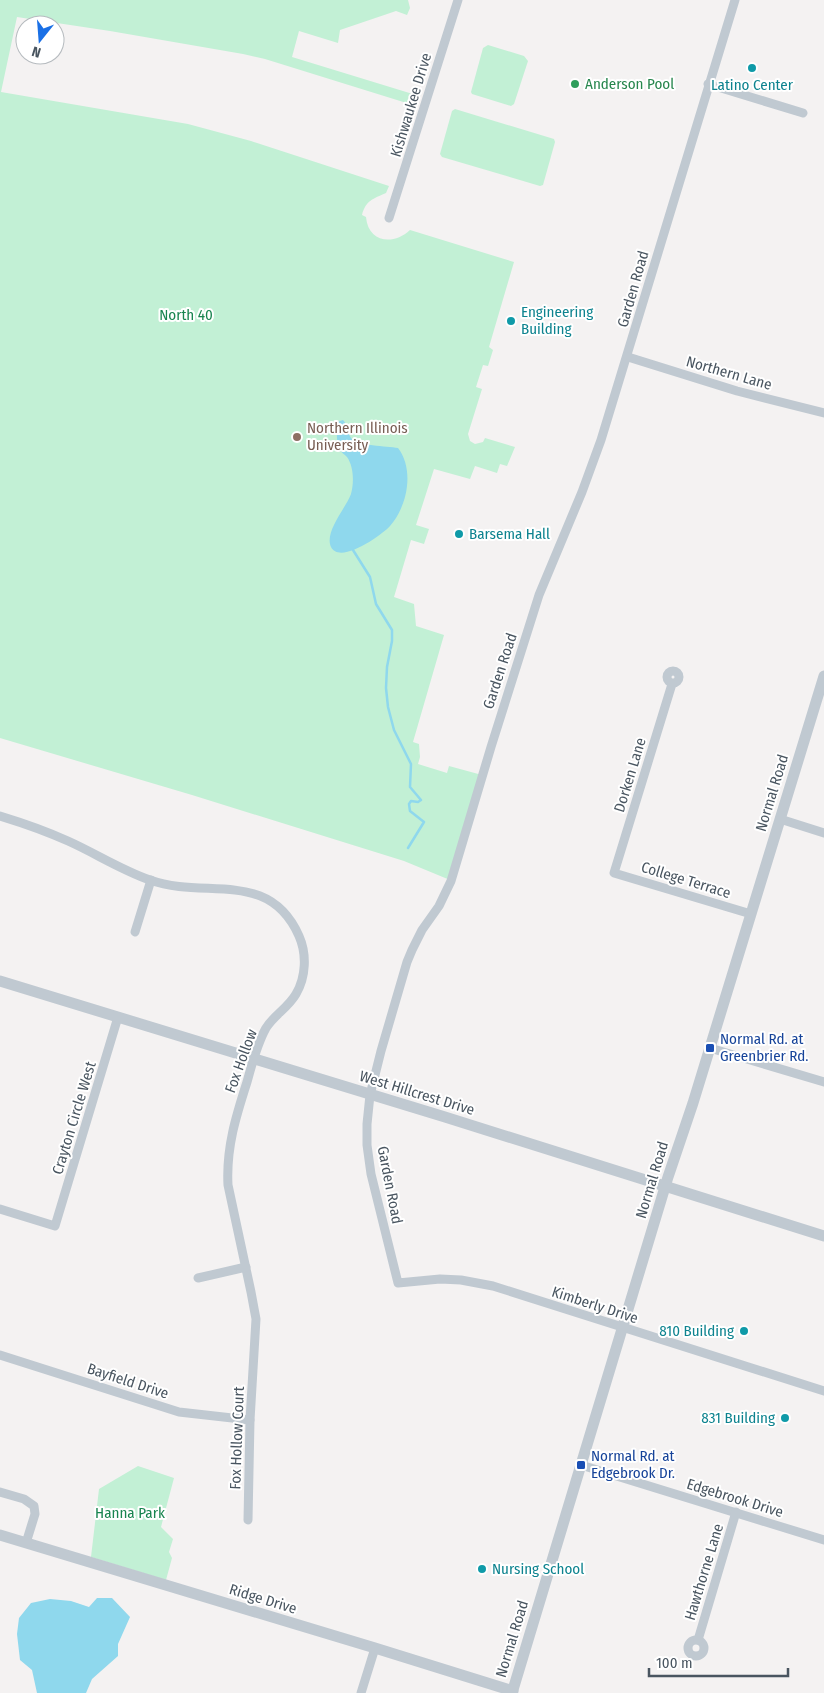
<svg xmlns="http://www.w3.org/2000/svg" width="824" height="1693" viewBox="0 0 824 1693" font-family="'Fira Sans Condensed',sans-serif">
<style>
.green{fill:#c2f0d5}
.water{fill:#8fd8ed}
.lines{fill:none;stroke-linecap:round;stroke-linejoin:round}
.stream{stroke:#8fd8ed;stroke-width:2.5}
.minor{stroke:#c0c9d1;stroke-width:9}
.tertiary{stroke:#c0c9d1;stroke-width:11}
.culture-dot{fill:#0f9aa8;stroke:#fff;stroke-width:2}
.leisure-dot{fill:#2e9e5b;stroke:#fff;stroke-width:2}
.education-dot{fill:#8d6e63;stroke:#fff;stroke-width:2}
.transit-dot{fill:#1a4fb4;stroke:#fff;stroke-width:2}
.labels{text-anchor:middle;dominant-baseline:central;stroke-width:4;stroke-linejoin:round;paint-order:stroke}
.leisure-label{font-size:15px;fill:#27864d;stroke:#fff;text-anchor:start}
.culture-label{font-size:15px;fill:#0d838f;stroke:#fff;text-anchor:start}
.street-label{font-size:15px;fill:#495560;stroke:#fff}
.park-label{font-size:15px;fill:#18844f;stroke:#fff}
.education-label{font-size:15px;fill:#785e54;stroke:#fff;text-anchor:start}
.transit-label{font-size:15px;fill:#164399;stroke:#fff;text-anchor:start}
</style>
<rect width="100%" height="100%" fill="#f4f2f2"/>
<g class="green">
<path d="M0,0H408L410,8L407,15L396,11L340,30L338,43L299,31L292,57L416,95L413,105L265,59L243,54L110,31L17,17L1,92L188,124L251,141L389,186L386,193C373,199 366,200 362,215L366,217C368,242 393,246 410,230L514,262L489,347L493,350L488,366L483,365L476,387L482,389L468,434L470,441L475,444L483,442L485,438L515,447L507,466L500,464L497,473L475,466L470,479L434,469L416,525L429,529L424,544L411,540L394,597L414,604L416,626L444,635L413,742L419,744L420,757L418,764L447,773L449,766L482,775L450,880L404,861L192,795L0,738Z"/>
<path d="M488,45L524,56L528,61L514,104L511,106L472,94L471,92L483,48Z"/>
<path d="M455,109L554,139L555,142L543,185L540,186L442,157L440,154L452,111Z"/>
<path d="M138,1466L174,1478L161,1527L173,1539L169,1552L172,1558L166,1580L91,1557L99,1489Z"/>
</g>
<g class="water">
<path d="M343,420C348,425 347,432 351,438C357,446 387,446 398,448C415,470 407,507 390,526C382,535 340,565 331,547C324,532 346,508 351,494C354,483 354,467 347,457C345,455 341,452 339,449C336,441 337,430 337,422Z"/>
<path d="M97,1598H112L130,1617L118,1644V1656L92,1679L86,1693H37L32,1670L20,1660L17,1634L19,1618L31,1603L50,1599L71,1601L89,1607Z"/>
</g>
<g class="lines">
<path class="stream" d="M353,550L370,577L376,604L392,630V641L387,667L386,688L388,707L394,730L411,764L410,787L421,800L418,802L411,801L409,804L410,811L424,822L408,848"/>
<g class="minor">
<path d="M735,0L601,440L582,492L539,595L491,747L451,881L439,906L422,930L412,950L407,962L381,1051L370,1095L367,1124V1145L371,1174L398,1283L440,1279L461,1280L493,1286L824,1391"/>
<path d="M708,84L803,113"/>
<path d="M389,218L458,0"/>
<path d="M628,357L737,391L824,413"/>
<circle cx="673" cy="677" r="6"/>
<path d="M672,684L614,873L751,914"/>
<path d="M0,816C23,823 46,831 68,841C95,853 121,870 150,880C206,900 269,868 299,936C307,954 306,977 296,994C288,1008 274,1015 266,1028C257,1044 252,1064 247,1082C236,1116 226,1148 228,1185L251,1292L256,1319L250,1420L248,1520"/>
<path d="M780,819L824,833"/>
<path d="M135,932L151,880"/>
<path d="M710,1048L824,1082"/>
<path d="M0,1209L55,1226L118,1017"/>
<path d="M198,1278L246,1267"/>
<path d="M0,1355L179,1412L250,1420"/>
<path d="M581,1465L824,1540"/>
<path d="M0,1492L24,1499L34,1506L35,1514L26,1543"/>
<circle cx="696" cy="1648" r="8"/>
<path d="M698,1640L736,1512"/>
<path d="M361,1693L375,1648"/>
</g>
<g class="tertiary">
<path d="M0,981L445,1117L824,1236"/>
<path d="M0,1535L375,1648L513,1691"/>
<path d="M512,1693L668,1177L693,1103L824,676"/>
</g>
</g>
<g class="culture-dot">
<circle cx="752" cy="68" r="5"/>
<circle cx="511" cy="321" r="5"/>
<circle cx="459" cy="534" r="5"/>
<circle cx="744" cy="1331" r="5"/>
<circle cx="785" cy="1418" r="5"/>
<circle cx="482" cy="1569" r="5"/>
</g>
<circle class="leisure-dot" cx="575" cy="84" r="5"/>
<circle class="education-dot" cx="297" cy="437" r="5"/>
<g class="transit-dot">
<rect x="705" y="1043" width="10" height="10" rx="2.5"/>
<rect x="576" y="1460" width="10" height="10" rx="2.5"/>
</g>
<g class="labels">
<g class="leisure-label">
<text x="585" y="84">Anderson Pool</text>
</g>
<g class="culture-label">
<text x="752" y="85" text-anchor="middle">Latino Center</text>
<text x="521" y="312">Engineering<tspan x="521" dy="17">Building</tspan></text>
<text x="469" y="534">Barsema Hall</text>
<text x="734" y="1331" text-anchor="end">810 Building</text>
<text x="775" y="1418" text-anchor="end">831 Building</text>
<text x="492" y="1569">Nursing School</text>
</g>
<g class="street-label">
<text transform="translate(411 105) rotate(-73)">Kishwaukee Drive</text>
<text transform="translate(633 289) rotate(-74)">Garden Road</text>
<text transform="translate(729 373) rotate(16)">Northern Lane</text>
<text transform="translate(500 671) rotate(-72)">Garden Road</text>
<text transform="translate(630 775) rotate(-73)">Dorken Lane</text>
<text transform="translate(772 793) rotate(-73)">Normal Road</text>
<text transform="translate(686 880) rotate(17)">College Terrace</text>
<text transform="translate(241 1061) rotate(-70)">Fox Hollow</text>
<text transform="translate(417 1093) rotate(17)">West Hillcrest Drive</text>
<text transform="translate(74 1118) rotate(-73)">Crayton Circle West</text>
<text transform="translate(652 1180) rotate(-73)">Normal Road</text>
<text transform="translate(390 1185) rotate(79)">Garden Road</text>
<text transform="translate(595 1305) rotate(18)">Kimberly Drive</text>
<text transform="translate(128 1381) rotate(18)">Bayfield Drive</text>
<text transform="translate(237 1438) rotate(-88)">Fox Hollow Court</text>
<text transform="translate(735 1498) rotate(17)">Edgebrook Drive</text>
<text transform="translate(704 1572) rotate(-73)">Hawthorne Lane</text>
<text transform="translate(263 1599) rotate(17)">Ridge Drive</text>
<text transform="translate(512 1639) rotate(-73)">Normal Road</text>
</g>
<g class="park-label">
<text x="186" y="315">North 40</text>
<text x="130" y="1513">Hanna Park</text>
</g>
<g class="education-label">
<text x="307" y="428">Northern Illinois<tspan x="307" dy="17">University</tspan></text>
</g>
<g class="transit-label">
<text x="720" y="1039">Normal Rd. at<tspan x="720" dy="17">Greenbrier Rd.</tspan></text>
<text x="591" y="1456">Normal Rd. at<tspan x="591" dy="17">Edgebrook Dr.</tspan></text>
</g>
</g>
<g transform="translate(40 40) rotate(197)"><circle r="24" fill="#ffffff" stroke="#b6bbbf"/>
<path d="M0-4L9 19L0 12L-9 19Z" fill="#1a70e6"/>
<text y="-8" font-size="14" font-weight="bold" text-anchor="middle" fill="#495560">N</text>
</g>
<path d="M649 1668v8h139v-8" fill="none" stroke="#495560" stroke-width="2.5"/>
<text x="656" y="1668" font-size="15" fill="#495560" stroke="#ffffff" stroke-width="4" paint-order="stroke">100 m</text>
</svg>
